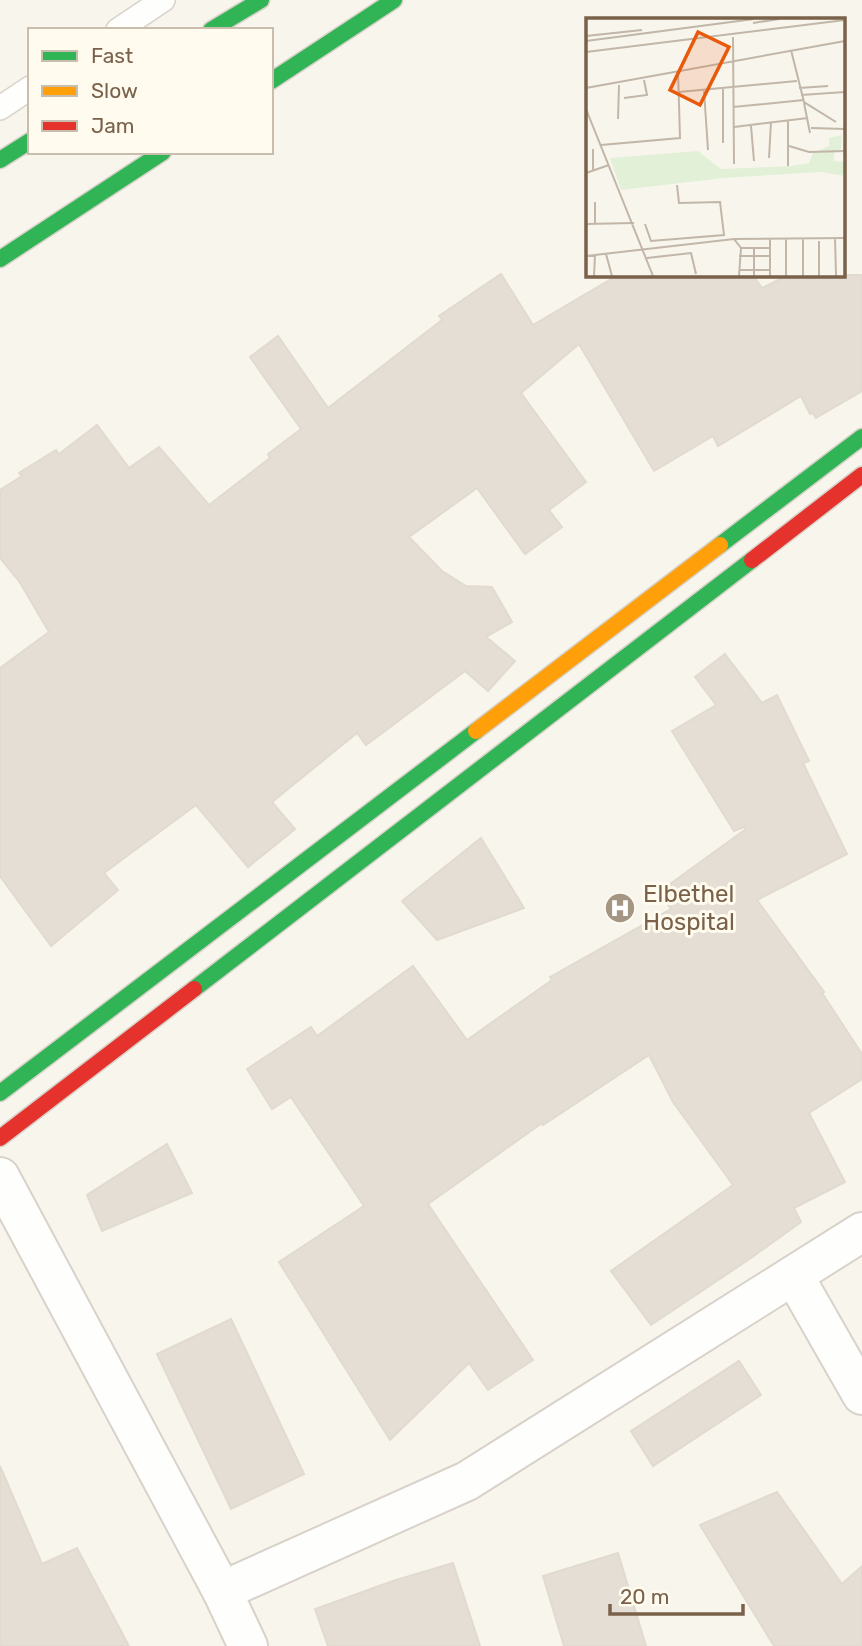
<svg xmlns="http://www.w3.org/2000/svg" width="862" height="1646" viewBox="0 0 862 1646" font-family="Rubik,sans-serif">
<style>
.building{fill:#e5ded4;stroke:#e1dacf;stroke-width:2}
.lines{fill:none;stroke-linecap:round;stroke-linejoin:round}
.lane-casing{stroke:#d8d2cb;stroke-width:26}
.street-casing{stroke:#d8d2cb;stroke-width:42}
.fast-casing{stroke:#d6d1c7;stroke-width:19}
.slow-casing{stroke:#d6d1c7;stroke-width:19}
.jam-casing{stroke:#d6d1c7;stroke-width:19}
.lane{stroke:#fefefc;stroke-width:23}
.street{stroke:#fefefc;stroke-width:38}
.fast{stroke:#30b455;stroke-width:16}
.slow{stroke:#ff9f0a;stroke-width:16}
.jam{stroke:#e5322d;stroke-width:16}
.labels{text-anchor:middle;dominant-baseline:central;stroke-width:6;stroke-linejoin:round;paint-order:stroke}
.poi-label{font-size:24px;fill:#79614a;stroke:#fffbef;text-anchor:start}
.inset-road{fill:none;stroke:#c1b6a7;stroke-width:2}
.view{fill:#e8590c;fill-opacity:0.15;stroke:#e8590c;stroke-width:3.5}
.inset-edge{fill:none;stroke:#79614a;stroke-width:3.5}
</style>
<rect width="100%" height="100%" fill="#f8f5ed"/>
<g class="building">
<path d="M501,274L533,325L618,275H753L762,288L788,275H862V391L816,418L813,413L810,414L801,396L718,446L713,436L654,471L579,344L521,393L586,482L549,510L562,527L525,554L477,488L409,537L442,571L466,586L492,587L512,622L486,637L515,661L488,691L465,671L366,745L357,733L272,802L295,829L248,867L196,805L104,873L118,890L51,946L0,876V668L49,632L19,581L0,558V490L22,476L19,473L56,450L59,454L97,425L129,468L159,447L209,505L270,458L268,454L301,429L250,357L278,336L328,408L442,320L439,316Z"/>
<path d="M725,654L762,703L777,695L809,761L803,763L847,854L757,900L824,992L822,993L862,1054V1079L809,1113L845,1182L794,1208L801,1222L751,1258L651,1325L611,1271L733,1185L673,1102L649,1055L543,1125L542,1123L428,1204L533,1360L488,1390L469,1363L390,1440L279,1262L364,1206L291,1097L272,1109L247,1069L311,1027L317,1036L413,966L467,1040L552,980L550,977L671,909L659,892L746,829L744,827L734,831L672,731L716,705L695,677Z"/>
<path d="M481,838L524,908L437,940L402,901Z"/>
<path d="M167,1144L192,1193L102,1231L87,1195Z"/>
<path d="M231,1319L304,1474L231,1509L157,1354Z"/>
<path d="M739,1361L761,1395L653,1466L631,1431Z"/>
<path d="M0,1466L42,1564L77,1548L129,1646H0Z"/>
<path d="M777,1492L842,1584L862,1566V1646H774L700,1525Z"/>
<path d="M618,1553L646,1646H564L543,1576Z"/>
<path d="M453,1563L480,1646H328L315,1609L393,1581Z"/>
</g>
<g class="lines">
<g class="lane-casing">
<g id="lane">
<path d="M118,30L163,0"/>
<path d="M0,108L30,88"/>
</g>
</g>
<g class="street-casing">
<g id="street">
<path d="M0,1177L222,1591L248,1646"/>
<path d="M794,1276L862,1395"/>
<path d="M222,1591L467,1481L862,1232"/>
</g>
</g>
<g class="fast-casing">
<g id="fast">
<path d="M211,30L261,0"/>
<path d="M271,81L394,0"/>
<path d="M0,160L30,141"/>
<path d="M0,259L163,152"/>
<path d="M720,545L862,437"/>
<path d="M194,989L752,560"/>
<path d="M0,1093L476,731"/>
</g>
</g>
<g class="slow-casing">
<path id="slow" d="M476,731L720,545"/>
</g>
<g class="jam-casing">
<g id="jam">
<path d="M752,560L862,475"/>
<path d="M0,1138L194,989"/>
</g>
</g>
<use href="#lane" class="lane"/>
<use href="#street" class="street"/>
<use href="#fast" class="fast"/>
<use href="#slow" class="slow"/>
<use href="#jam" class="jam"/>
</g>
<defs>
<g id="hospital-disc" transform="scale(1.575)"><circle r="9.5" fill="#a59583" stroke="#fffbef"/><path d="M-5-5h3v3.5h4V-5h3V5h-3V1.5h-4V5h-3Z" fill="#fff"/></g>
</defs>
<g fill-rule="evenodd">
<use href="#hospital-disc" x="620" y="908"/>
</g>
<g class="labels">
<g class="poi-label">
<text x="643" y="894">Elbethel<tspan x="643" dy="28">Hospital</tspan></text>
</g>
</g>
<g transform="translate(586 18)">
<rect width="259" height="259" fill="#f8f5ed"/>
<path d="M256,117L255,131L248,135V143L259,144V158L235,154L137,160L35,172L24,140L112,133L135,151L204,148L223,145L227,135L243,128V120Z" fill="#e2f0d7"/>
<path class="inset-road" d="M167,5L193,1M0,18L56,12M147,19L148,146M0,23L168,1M205,32L218,84L250,104M0,34L259,2M0,70L259,23M213,70L242,68M137,71V125M118,73L122,132M93,74L211,63M215,77L259,74M38,80L61,77L58,62M218,85L224,115M147,89L218,82M0,91L67,258M32,101L33,67M202,102V148M165,108L168,143M148,109L222,100M225,110L259,111M15,127L94,120L92,53M203,128L223,134L259,133M7,131V153M183,140L185,104M0,155L23,147M0,206L48,205M9,206V184M59,206L65,223L138,217L134,184L93,185L91,167M249,219L250,258M200,220V258M217,220V258M148,221L155,230L153,258M233,223V258M155,230H184M20,236L26,258M0,238L148,221L259,220M153,238H184M61,240L105,235L110,256M153,252H184M8,258L9,237M168,258V230M184,258V221"/>
<path class="view" d="M112,14L143,29L114,87L84,72Z"/>
<rect width="259" height="259" class="inset-edge"/>
</g>
<rect x="28" y="28" width="245" height="126" fill="#fffbef" stroke="#c9bdad" stroke-width="2"/>
<rect x="42" y="51" width="35" height="10" fill="#30b455" stroke="#c9bdad" stroke-width="2"/>
<text x="91" y="63" font-size="21" fill="#79614a">Fast</text>
<rect x="42" y="86" width="35" height="10" fill="#ff9f0a" stroke="#c9bdad" stroke-width="2"/>
<text x="91" y="98" font-size="21" fill="#79614a">Slow</text>
<rect x="42" y="121" width="35" height="10" fill="#e5322d" stroke="#c9bdad" stroke-width="2"/>
<text x="91" y="133" font-size="21" fill="#79614a">Jam</text>
<path d="M610 1604v10h133v-10" fill="none" stroke="#79614a" stroke-width="3.5"/>
<text x="620" y="1604" font-size="21" fill="#79614a" stroke="#fffbef" stroke-width="5" paint-order="stroke">20 m</text>
</svg>
